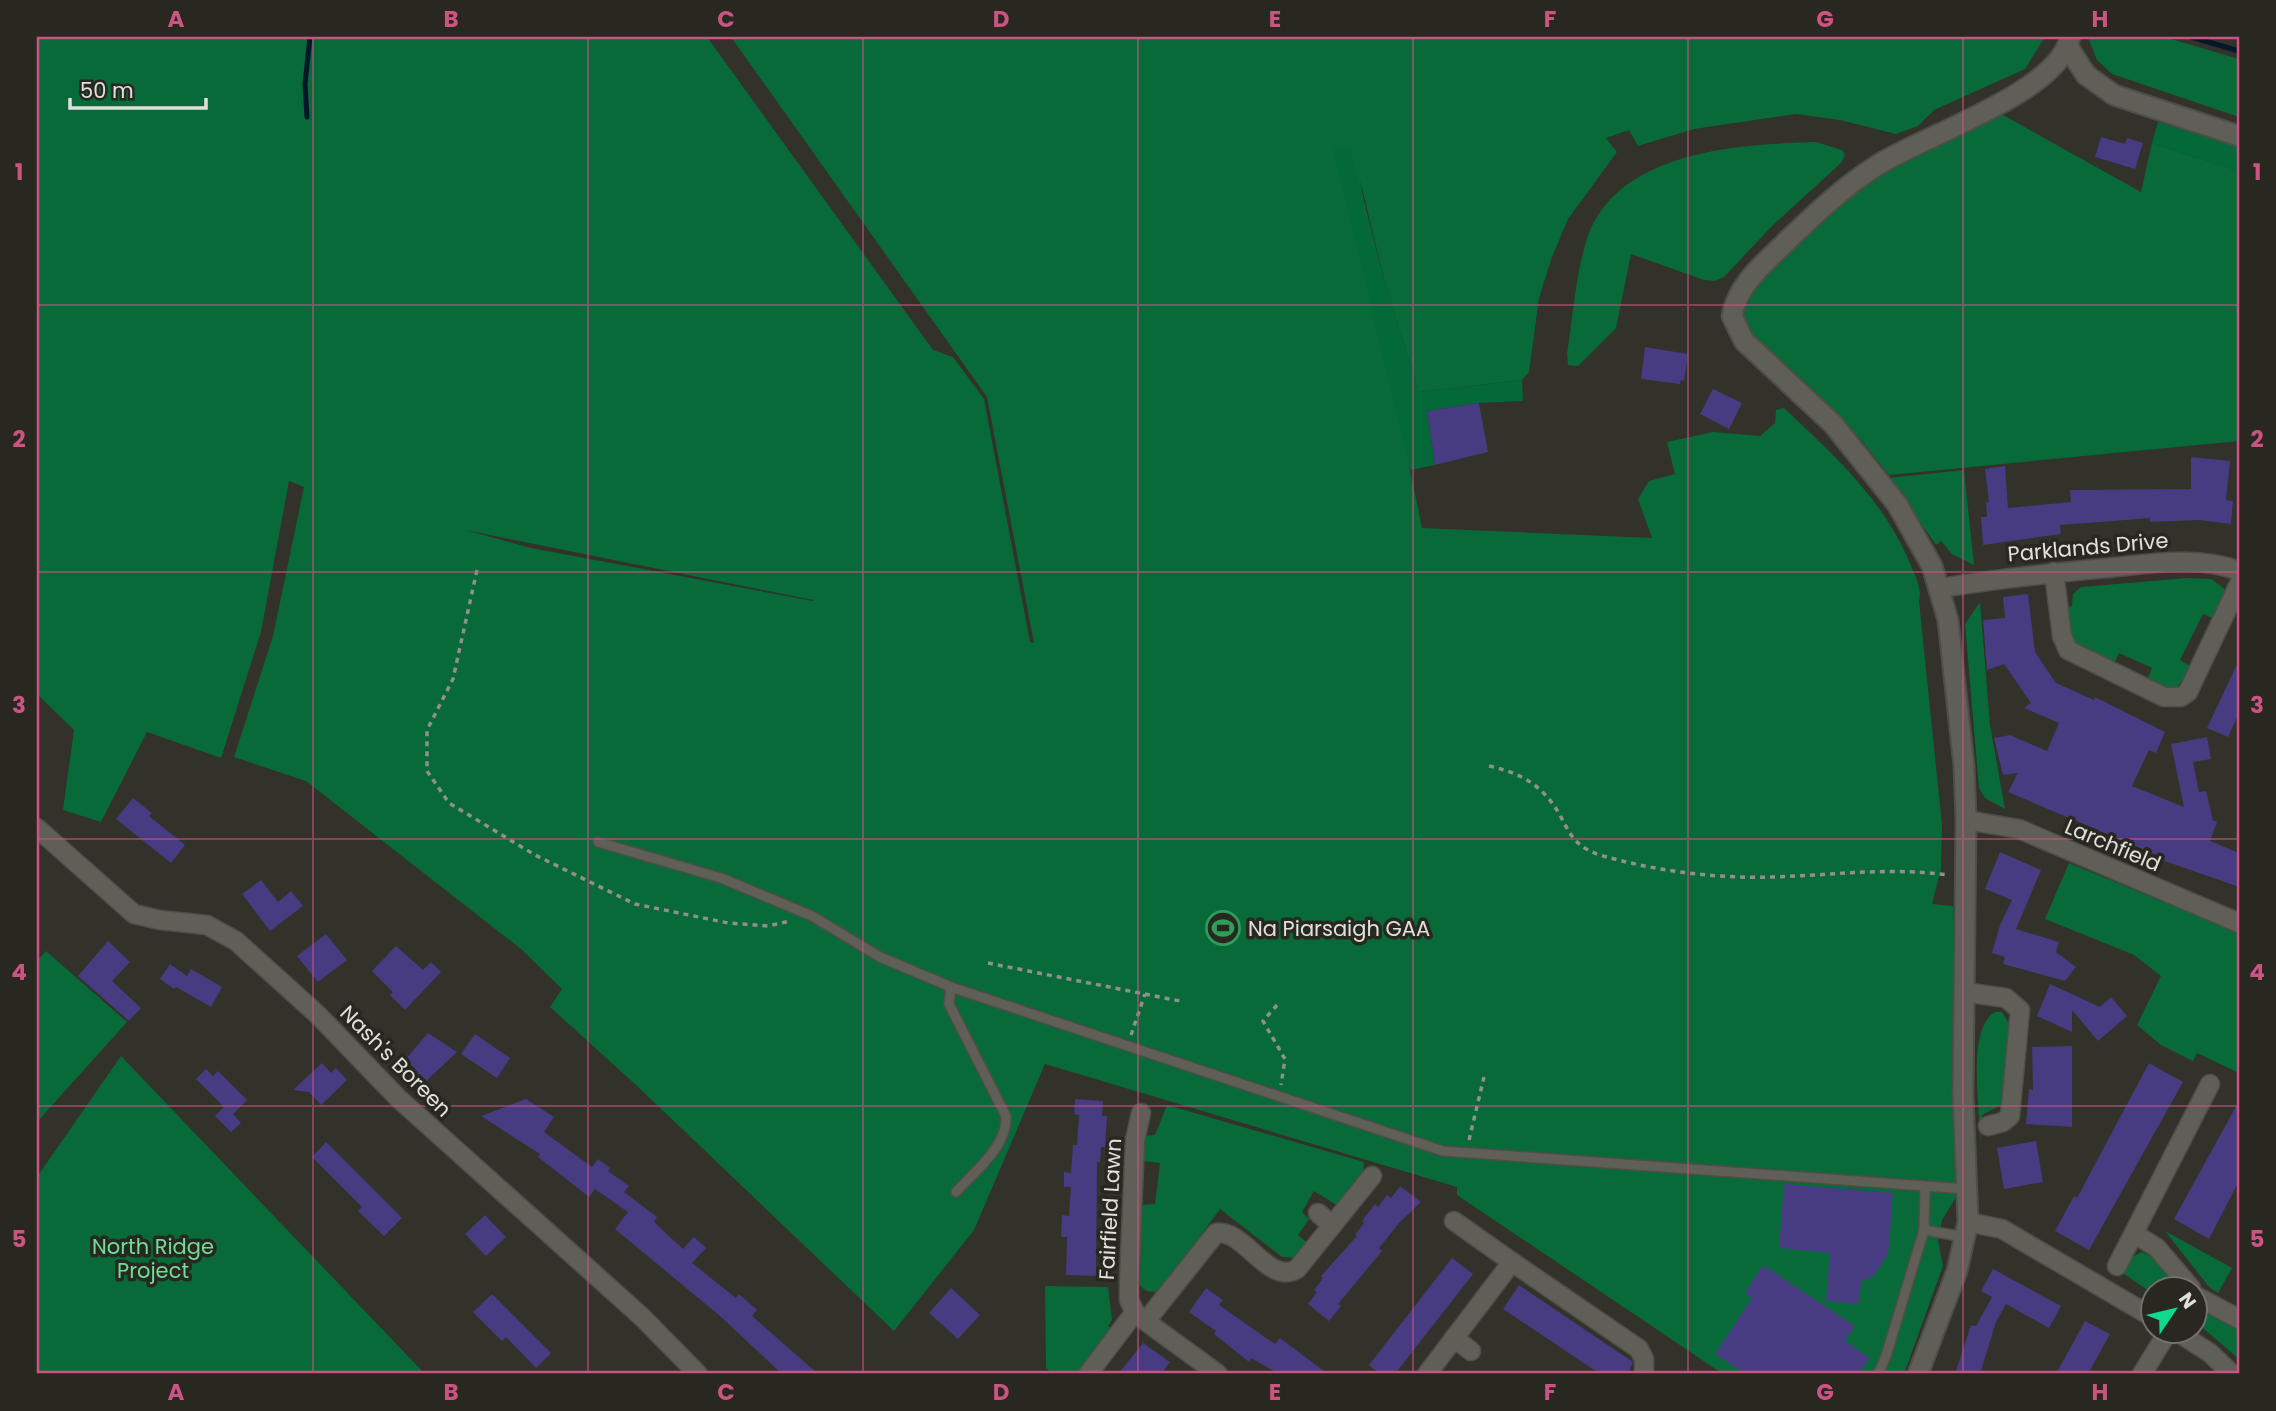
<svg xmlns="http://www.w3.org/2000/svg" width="2276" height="1411" viewBox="0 0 2276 1411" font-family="Poppins,sans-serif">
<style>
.green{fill:#086a39;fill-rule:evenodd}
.forest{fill:#046938}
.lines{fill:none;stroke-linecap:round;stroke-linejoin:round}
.stream{stroke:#02182a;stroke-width:5}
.building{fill:#473b81}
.service-casing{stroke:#4e4d47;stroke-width:12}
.minor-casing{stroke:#4e4d47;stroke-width:21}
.tertiary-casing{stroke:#4e4d47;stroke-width:23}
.path{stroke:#91918b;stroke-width:3.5;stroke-dasharray:5 5;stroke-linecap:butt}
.service{stroke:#605f57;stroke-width:9}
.minor{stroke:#605f57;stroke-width:18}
.tertiary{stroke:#605f57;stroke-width:19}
.grid{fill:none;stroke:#cb5482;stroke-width:2;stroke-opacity:0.55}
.labels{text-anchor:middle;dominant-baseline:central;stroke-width:7;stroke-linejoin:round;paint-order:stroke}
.street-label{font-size:21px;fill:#e1e1dc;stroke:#282720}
.poi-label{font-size:21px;fill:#e1e1dc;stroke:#282720;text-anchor:start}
.park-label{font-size:21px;fill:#6fde97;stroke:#282720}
.neatline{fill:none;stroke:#cb5482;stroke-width:2.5}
.grid-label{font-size:23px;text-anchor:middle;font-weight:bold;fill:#cb5482}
</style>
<rect width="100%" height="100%" fill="#32312a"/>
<g class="green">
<path d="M37,37H707L933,350L953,357L984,399L1030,642L1034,643L987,397L731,37H2045L2025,69L1934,110L1918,126L1896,134L1840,120L1796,114L1694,129L1638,146L1629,130L1606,138L1617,152L1568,219L1552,257L1539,298L1529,372L1522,380L1419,392L1386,287L1360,180L1399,416L1422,528L1652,538L1638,499L1649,481L1675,474L1667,442L1713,432L1760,436L1775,423L1776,410L1784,408C1833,454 1886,502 1911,566C1916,578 1922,588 1919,601L1942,825L1941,869L1932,904L1953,906L1956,1197L1942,1220L1938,1240L1943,1266L1904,1374H1723L1457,1195V1187L1045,1064L974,1230L894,1331L636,1085L550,1007L562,989L521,949L306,781L234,757L273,636L304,487L289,481L261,632L221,758L147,732L101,822L63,810L74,730L37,694ZM465,530L813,600V601L531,548Z"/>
<path d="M2088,37H2164L2239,59V117L2112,74L2097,60Z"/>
<path d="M2003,115L2141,192L2152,143L2239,171V441L1889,475L1861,440L1750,332L1742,315L1755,289L1782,259L1811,230L1873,178Z"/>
<path d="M1816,142L1842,150L1845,155L1841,163L1771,227L1724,277L1715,281L1704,280L1631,254L1616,328L1578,366L1568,365L1567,354C1573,317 1575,278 1586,242C1613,151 1738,144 1816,142Z"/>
<path d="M1964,470L1974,565L1952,554L1941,541L1936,545L1889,478Z"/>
<path d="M2187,578L2211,579L2226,590L2215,619L2203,614L2180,660L2192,667L2177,687L2167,688L2147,680L2152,668L2119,653L2114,664L2074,644L2067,607L2072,606L2073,594L2081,587Z"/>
<path d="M1980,602L1990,725L2005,809L1985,798L1979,788L1965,624Z"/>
<path d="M2069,863L2239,933V1073L2197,1053L2193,1061L2161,1045L2137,1025L2161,976L2134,955L2045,919Z"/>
<path d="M46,951L127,1022L37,1122V961Z"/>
<path d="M1995,1012H2002L2010,1025L2004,1095L2001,1105L1982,1115L1981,1143C1980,1113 1966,1028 1995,1012Z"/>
<path d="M121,1056L425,1374H37V1177Z"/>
<path d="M1167,1105L1364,1162L1363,1176L1338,1206L1314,1191L1302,1212L1309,1219L1298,1235L1308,1244L1298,1258L1282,1257L1220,1209L1164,1285L1156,1292C1146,1292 1141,1289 1137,1280L1141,1205L1155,1204L1160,1163L1143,1161L1144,1136L1155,1135Z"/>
<path d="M2165,1231L2232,1268L2218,1293L2209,1287Z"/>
<path d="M2142,1252L2159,1261L2180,1288H2154L2153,1294L2123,1273L2132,1257Z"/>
<path d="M1045,1286L1108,1287L1112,1320L1108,1326L1112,1328L1076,1374H1053L1046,1368Z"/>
<path d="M2209,1313L2239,1327V1359L2204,1329L2202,1322Z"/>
</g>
<g class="forest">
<path d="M2158,122L2239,147V171L2152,143Z"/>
<path d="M1350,147L1386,287L1419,392L1522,380L1523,401L1479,403L1427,411L1435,465L1410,470L1333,148Z"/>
</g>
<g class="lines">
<g class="stream">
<path d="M2191,37L2239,51"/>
<path d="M307,117L305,84L310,37"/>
</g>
</g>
<g class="building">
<path d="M2101,137L2125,144L2127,138L2143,143L2135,169L2095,157Z"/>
<path d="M1645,347L1688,354L1684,381L1681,380L1680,384L1641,379Z"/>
<path d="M1713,389L1742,403L1729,429L1700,414Z"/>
<path d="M1479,403L1488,452L1435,465L1427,411Z"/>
<path d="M2191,457L2230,461L2226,500L2233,501L2231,524L2198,520L2150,522V518L2101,522L2060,525L2061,534L1983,545L1981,517H1987L1986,502H1989L1985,469L2005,466L2008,508L2071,502L2070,490L2191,489Z"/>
<path d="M2028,594L2035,652L2056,683L2094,700L2095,697L2165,732L2156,753L2149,750L2132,786L2184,807L2171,744L2207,737L2211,759L2193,762L2199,792L2206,791L2213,820L2217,822L2210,841L2239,853V887L2162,860L2164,858L2008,792L2018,773L2003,775L1994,738L2010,735L2047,751L2059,723L2024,708L2031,703L2004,664L1987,670L1983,620L2005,618L2003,597Z"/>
<path d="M2239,660V713L2228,737L2207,728Z"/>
<path d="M133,798L152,813L149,816L185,845L171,863L116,819Z"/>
<path d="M2000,852L2041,870L2016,929L2059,942L2056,952L2076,967L2065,981L2003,964L2005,957L1992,953L2000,925L2012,900L1985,889Z"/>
<path d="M261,880L278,902L291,891L303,906L270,931L242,894Z"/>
<path d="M326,934L347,960L318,982L297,956Z"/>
<path d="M108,941L130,962L112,981L141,1008L129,1021L78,976Z"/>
<path d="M396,946L423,970L431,962L441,972L405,1010L390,995L393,992L372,971Z"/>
<path d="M170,964L187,976L191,969L222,987L211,1007L176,987L174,989L160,979Z"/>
<path d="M2050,984L2100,1007L2111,997L2127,1016L2098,1041L2072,1010V1032L2037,1016Z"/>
<path d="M428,1033L457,1052L424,1083L411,1072L415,1068L405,1060Z"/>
<path d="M475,1034L510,1058L497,1078L461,1054Z"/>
<path d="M2072,1046V1127L2026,1124L2029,1089L2033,1090L2032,1047Z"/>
<path d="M322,1063L331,1073L336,1068L347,1080L321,1105L309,1092L293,1090Z"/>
<path d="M2149,1063L2183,1082L2089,1250L2055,1231L2074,1196L2077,1198Z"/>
<path d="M206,1069L213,1076L218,1071L247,1100L233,1114L241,1123L231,1132L215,1116L224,1107L196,1079Z"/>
<path d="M526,1099L554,1117L544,1132L592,1167L598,1159L610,1168L608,1171L629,1186L624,1192L657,1217L654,1222L683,1249L694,1237L706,1248L692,1263L736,1298L739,1294L757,1310L752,1316L818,1374H782L720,1316L615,1229L628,1212L595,1189L589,1197L538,1157L540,1154L481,1116Z"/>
<path d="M1075,1099L1103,1101L1102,1116H1107L1105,1147H1101L1100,1162H1097L1096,1276L1066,1275L1067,1237H1061L1062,1215L1069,1216L1071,1187H1064V1172L1071,1173L1073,1145H1077L1079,1115L1074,1114Z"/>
<path d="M2239,1101V1181L2209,1239L2174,1219Z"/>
<path d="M2036,1141L2043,1182L2004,1189L1997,1148Z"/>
<path d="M326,1142L402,1218L384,1236L358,1211L362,1207L312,1157Z"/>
<path d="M1784,1184L1893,1193L1888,1254L1874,1276L1861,1281L1859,1304L1826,1301L1830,1253L1779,1248Z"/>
<path d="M1400,1186L1421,1202L1399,1223L1379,1248L1382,1251L1338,1304L1341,1306L1329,1321L1308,1304L1317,1292L1314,1290L1323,1278L1321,1276L1357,1236L1355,1235L1364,1223L1362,1221L1375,1204L1378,1207L1387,1195L1391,1198Z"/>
<path d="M485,1215L506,1237L486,1256L465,1234Z"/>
<path d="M1452,1258L1473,1274L1395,1374H1380L1369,1365Z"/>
<path d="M1763,1265L1855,1326L1845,1341L1870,1358L1859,1374H1746L1715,1354L1752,1298L1745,1293Z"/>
<path d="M1993,1269L2061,1306L2049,1328L2006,1304L1996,1322L1980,1374H1955L1971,1325L1976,1326L1992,1297L1981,1291Z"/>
<path d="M1519,1285L1633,1362L1628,1374H1600L1503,1309Z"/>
<path d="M951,1288L980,1315L958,1339L929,1313Z"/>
<path d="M1206,1288L1223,1300L1219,1305L1275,1344L1280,1338L1328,1374H1279L1251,1358L1249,1362L1214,1334L1216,1331L1189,1312Z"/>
<path d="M492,1294L551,1353L536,1368L506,1337L502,1341L473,1312Z"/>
<path d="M2085,1321L2110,1334L2088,1374H2056Z"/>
<path d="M1143,1343L1170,1362L1161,1374H1118Z"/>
</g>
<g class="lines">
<g class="service-casing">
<g id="service">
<path d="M598,842L721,878L812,916L880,957L951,987L1443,1151L1966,1189"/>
<path d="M951,987L949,1004L1006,1116C1008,1146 975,1171 956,1192"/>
<path d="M1924,1230L1965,1237"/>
<path d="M1878,1374L1886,1356L1924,1230L1925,1187"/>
</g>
</g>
<g class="minor-casing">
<g id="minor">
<path d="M2054,572L2062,636L2068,650L2164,697H2181L2188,692L2239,584"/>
<path d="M1941,588C1996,579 2051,573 2107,568C2151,564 2196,555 2239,571"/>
<path d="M1966,820L2019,829L2239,923"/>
<path d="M37,828L134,914L160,920L207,925L236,941L318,1015L398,1098L642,1317L698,1374"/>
<path d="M1964,992L2006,998L2020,1010L2010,1116L2003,1122L1988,1126"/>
<path d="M1318,1213L1332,1225"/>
<path d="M1454,1221L1512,1262"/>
<path d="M1968,1222L2002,1229L2154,1318"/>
<path d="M2135,1234L2157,1248L2191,1288"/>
<path d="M2117,1266L2210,1084"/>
<path d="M2196,1296L2239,1319"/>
<path d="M1137,1315L1218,1374"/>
<path d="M1146,1321L1216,1233C1245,1229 1268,1286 1297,1269L1372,1176"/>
<path d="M2174,1330L2210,1353L2232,1374"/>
<path d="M1454,1338L1471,1351"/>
<path d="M1088,1374L1135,1312L1129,1300V1284L1135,1140L1141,1113"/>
<path d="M1427,1374L1512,1262L1639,1349L1644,1359V1374"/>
<path d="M2142,1374L2169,1330"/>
</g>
</g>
<g class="tertiary-casing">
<g id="tertiary">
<path d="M2068,47L2086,75L2114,95L2239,136"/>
<path d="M1918,1374L1957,1271L1968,1222L1963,1096L1966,820L1964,766L1948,620L1932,566L1897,504L1833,424L1744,341L1732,316C1737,286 1762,265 1784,244C1813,216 1844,186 1878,165C1923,136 2060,92 2070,37"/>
</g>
</g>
<g class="path">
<path d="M477,570L453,679L427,730V771L449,803L535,855L635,904L728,923L768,926L790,921"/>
<path d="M1489,766C1512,771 1532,779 1548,798C1568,820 1565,844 1600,855C1654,871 1718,879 1774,877C1836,875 1886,867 1949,875"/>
<path d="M988,963L1180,1001"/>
<path d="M1277,1005L1263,1021L1285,1059L1281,1085"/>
<path d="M1131,1035L1145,994"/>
<path d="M1469,1140L1484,1077"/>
</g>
<use href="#service" class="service"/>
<use href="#minor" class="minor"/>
<use href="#tertiary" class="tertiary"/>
</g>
<path class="grid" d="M313,37V1374M588,37V1374M863,37V1374M1138,37V1374M1413,37V1374M1688,37V1374M1963,37V1374M37,305H2239M37,572H2239M37,839H2239M37,1106H2239"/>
<defs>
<g id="stadium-ring" transform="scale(1.75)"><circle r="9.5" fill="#282720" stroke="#2e9e5b" stroke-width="1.5"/><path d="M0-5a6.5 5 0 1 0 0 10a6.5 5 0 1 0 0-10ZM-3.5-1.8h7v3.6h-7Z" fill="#2e9e5b"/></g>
</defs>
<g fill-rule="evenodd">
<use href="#stadium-ring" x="1223" y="928"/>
</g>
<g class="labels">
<g class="street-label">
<text transform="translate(2088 547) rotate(-5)">Parklands Drive</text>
<text transform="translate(2113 845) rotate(23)">Larchfield</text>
<text transform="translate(396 1061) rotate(45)">Nash's Boreen</text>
<text transform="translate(1110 1209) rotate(-87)">Fairfield Lawn</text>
</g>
<g class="poi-label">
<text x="1248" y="928">Na Piarsaigh GAA</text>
</g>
<g class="park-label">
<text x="153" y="1246">North Ridge<tspan x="153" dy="24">Project</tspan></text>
</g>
</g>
<rect width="2276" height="1411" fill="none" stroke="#282720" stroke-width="77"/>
<g transform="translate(2174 1310) rotate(55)"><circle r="33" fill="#282720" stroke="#72716b" stroke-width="2"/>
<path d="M0-5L12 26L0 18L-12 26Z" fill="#0fd98a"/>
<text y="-10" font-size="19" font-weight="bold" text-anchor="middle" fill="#e1e1dc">N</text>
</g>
<path d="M70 98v10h136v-10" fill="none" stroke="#e1e1dc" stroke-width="3.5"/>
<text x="80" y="98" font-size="21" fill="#e1e1dc" stroke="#282720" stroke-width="5" paint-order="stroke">50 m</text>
<rect x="38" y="38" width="2200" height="1334" class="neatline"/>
<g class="grid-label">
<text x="176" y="27">A</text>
<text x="451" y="27">B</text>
<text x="726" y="27">C</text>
<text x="1001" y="27">D</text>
<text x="1275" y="27">E</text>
<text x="1550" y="27">F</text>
<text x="1825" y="27">G</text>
<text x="2100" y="27">H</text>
<text x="19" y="180">1</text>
<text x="2257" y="180">1</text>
<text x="19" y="447">2</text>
<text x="2257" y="447">2</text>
<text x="19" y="713">3</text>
<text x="2257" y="713">3</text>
<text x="19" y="980">4</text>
<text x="2257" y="980">4</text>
<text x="19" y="1247">5</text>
<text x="2257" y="1247">5</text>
<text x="176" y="1400">A</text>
<text x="451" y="1400">B</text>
<text x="726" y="1400">C</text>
<text x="1001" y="1400">D</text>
<text x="1275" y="1400">E</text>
<text x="1550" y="1400">F</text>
<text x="1825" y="1400">G</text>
<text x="2100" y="1400">H</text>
</g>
</svg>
